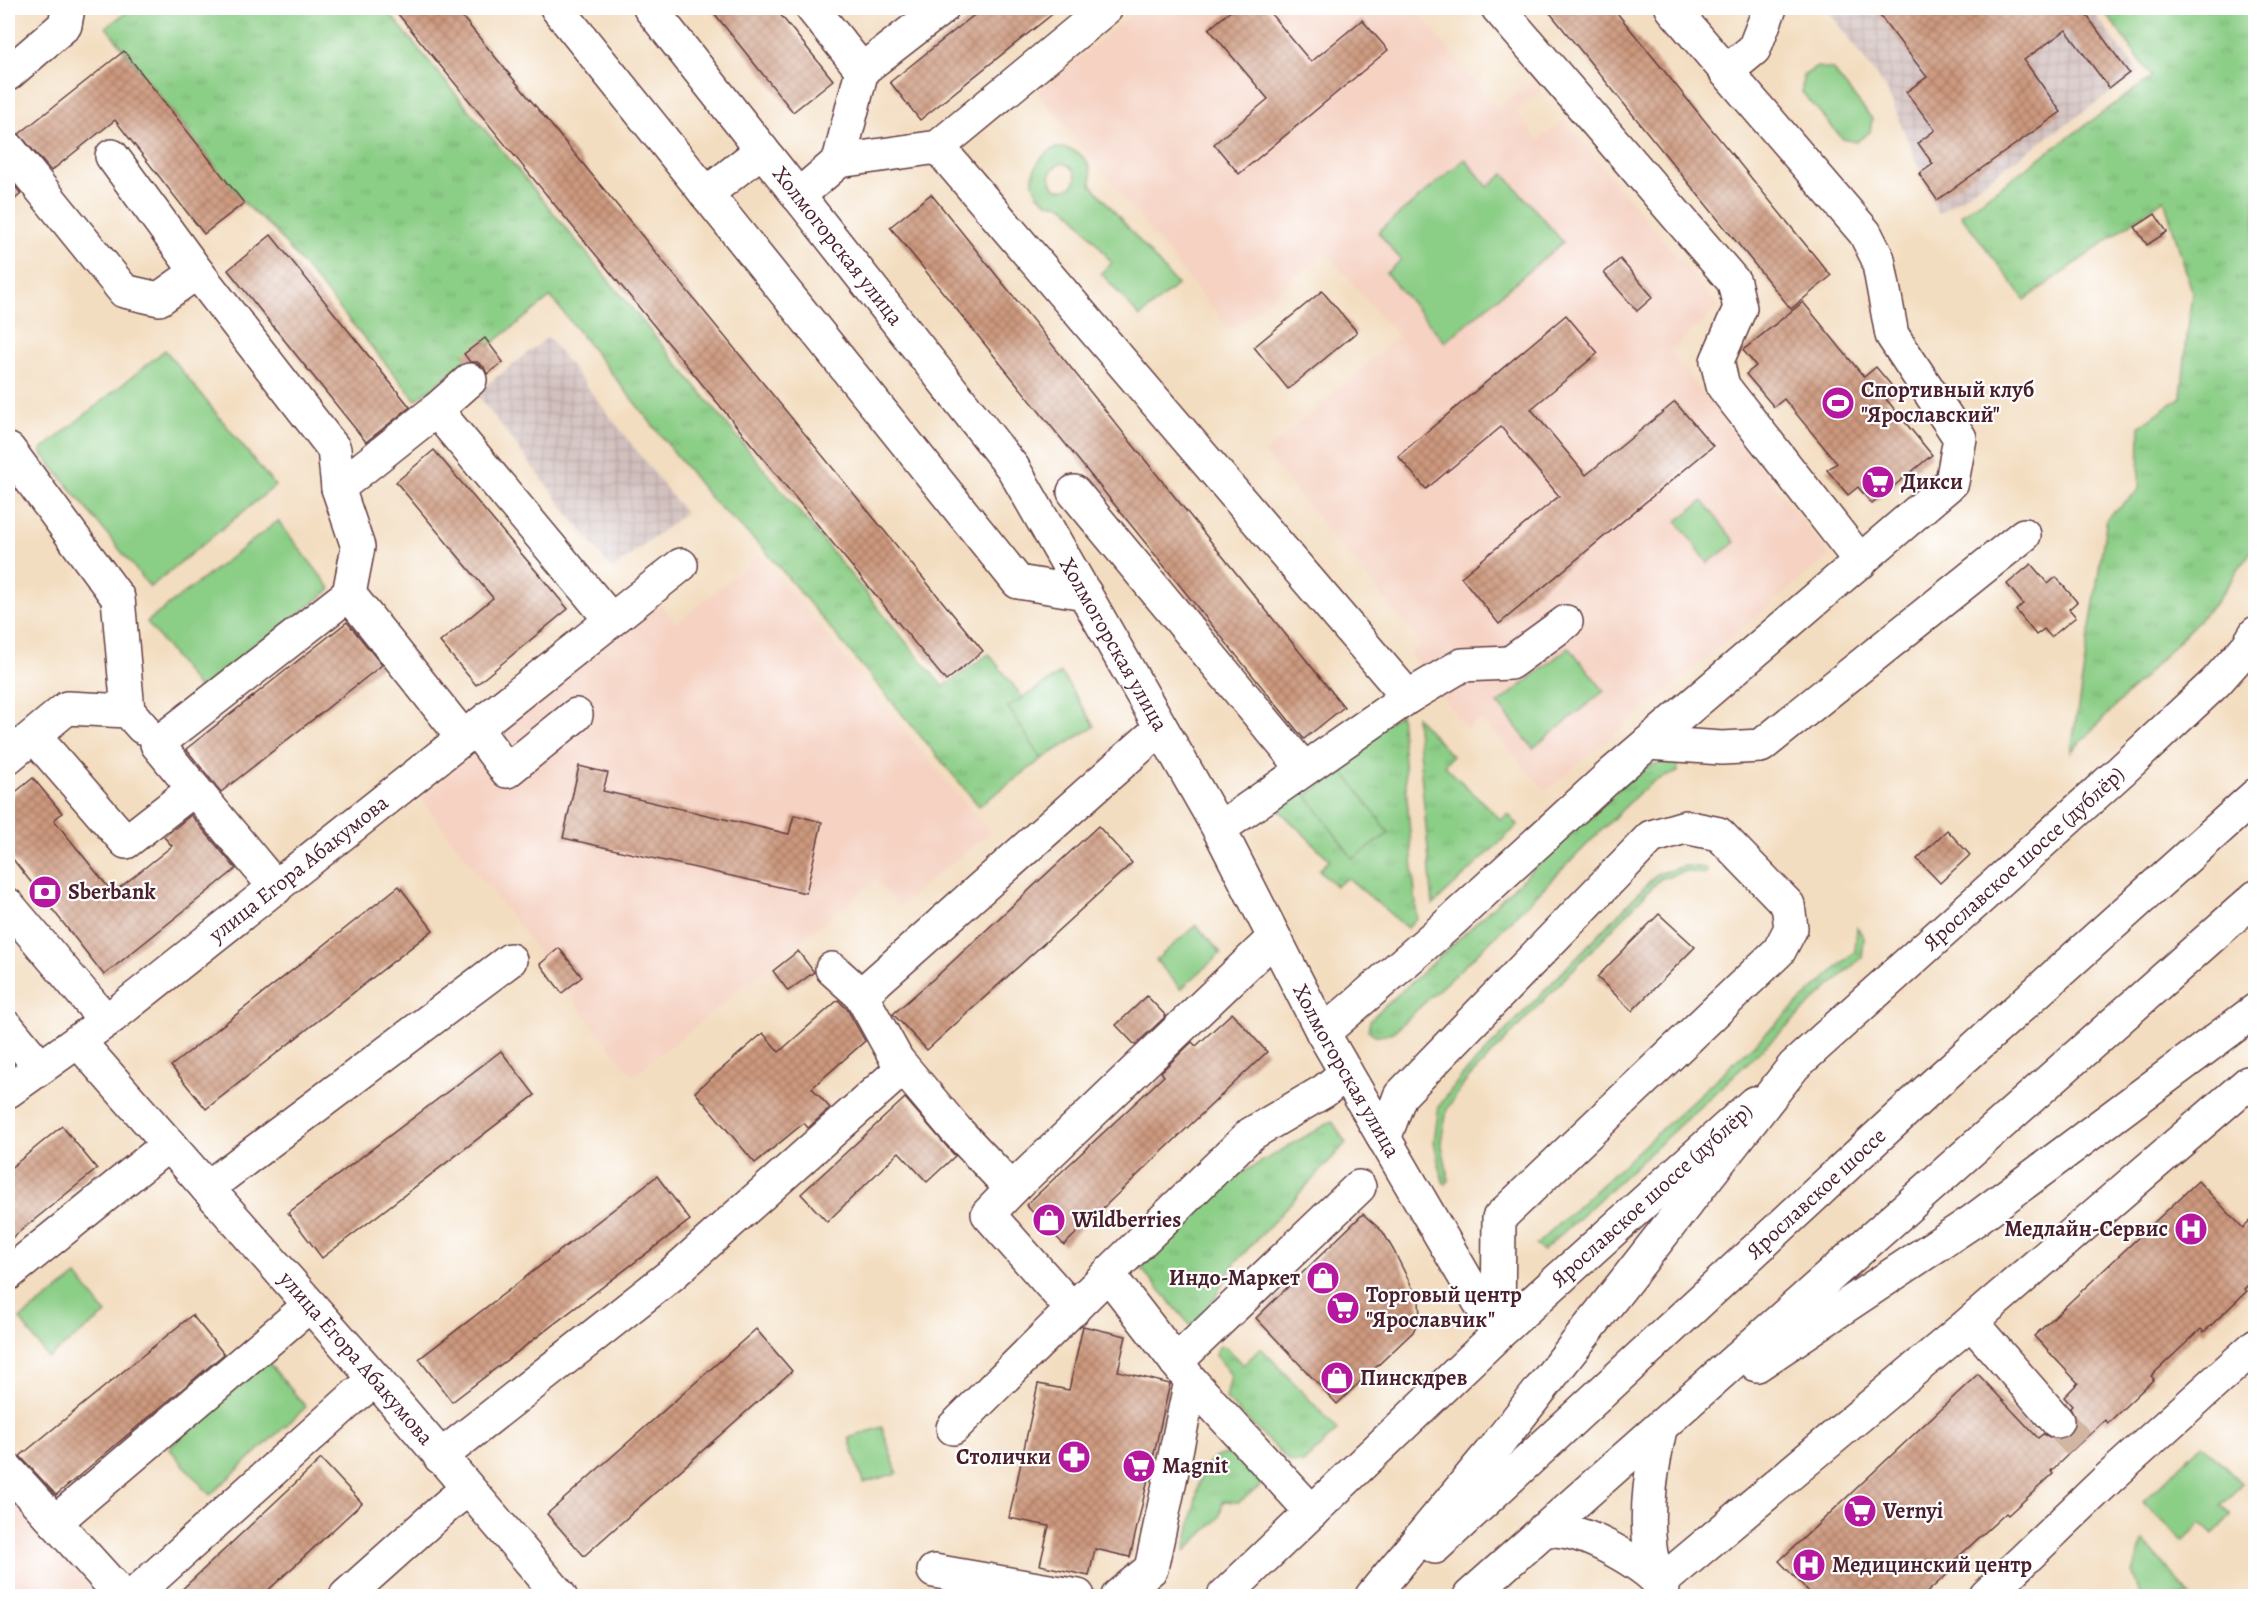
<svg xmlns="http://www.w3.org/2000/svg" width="2263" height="1604" viewBox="0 0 2263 1604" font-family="Alegreya,serif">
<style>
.built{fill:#f5d2c2}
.industrial{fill:url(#industrial-grid)}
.grass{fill:url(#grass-tufts);stroke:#6a7658;stroke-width:1.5}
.park{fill:#8bce86;stroke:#6a7658;stroke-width:1.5;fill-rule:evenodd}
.building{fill:url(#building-cross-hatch)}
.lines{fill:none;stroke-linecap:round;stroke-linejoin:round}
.minor-tunnel{stroke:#d1b7a2;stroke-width:33;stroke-dasharray:33 16;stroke-linecap:butt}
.minor-casing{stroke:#633c41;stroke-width:36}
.major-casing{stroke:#633c41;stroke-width:36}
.minor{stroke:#fff;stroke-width:33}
.major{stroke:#fff;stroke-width:33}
.labels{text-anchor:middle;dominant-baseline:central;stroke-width:4.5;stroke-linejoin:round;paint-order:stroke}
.street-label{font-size:22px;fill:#4a1f2b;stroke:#fff}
.poi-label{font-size:22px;font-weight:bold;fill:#4a1f2b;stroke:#fff;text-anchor:start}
</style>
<defs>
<pattern id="industrial-grid" width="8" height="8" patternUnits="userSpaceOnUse" patternTransform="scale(1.5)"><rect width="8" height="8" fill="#d1bfbd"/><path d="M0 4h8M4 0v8" fill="none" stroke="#b5a4a3"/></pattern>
<pattern id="grass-tufts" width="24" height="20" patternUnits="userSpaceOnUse" patternTransform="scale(1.5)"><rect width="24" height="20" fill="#8bce86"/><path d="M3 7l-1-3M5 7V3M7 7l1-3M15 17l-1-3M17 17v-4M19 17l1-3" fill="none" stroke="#79b074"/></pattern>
<pattern id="building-cross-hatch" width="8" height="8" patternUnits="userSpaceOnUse" patternTransform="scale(1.5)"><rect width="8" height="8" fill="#cd997e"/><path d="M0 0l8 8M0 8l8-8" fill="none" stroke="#a87c67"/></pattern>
</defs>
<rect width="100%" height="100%" fill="#fff"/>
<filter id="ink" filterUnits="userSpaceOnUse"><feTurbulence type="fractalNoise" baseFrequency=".0167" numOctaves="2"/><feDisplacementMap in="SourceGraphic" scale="12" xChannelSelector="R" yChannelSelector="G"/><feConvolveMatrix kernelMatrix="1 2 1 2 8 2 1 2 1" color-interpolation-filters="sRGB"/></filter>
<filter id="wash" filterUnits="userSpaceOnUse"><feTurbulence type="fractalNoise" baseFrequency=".008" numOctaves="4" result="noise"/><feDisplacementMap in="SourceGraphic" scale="24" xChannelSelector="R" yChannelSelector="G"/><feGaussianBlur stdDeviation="1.35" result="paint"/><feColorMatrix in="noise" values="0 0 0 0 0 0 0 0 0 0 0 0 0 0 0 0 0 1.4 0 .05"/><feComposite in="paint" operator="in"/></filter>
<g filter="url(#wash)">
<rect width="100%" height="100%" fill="#f3ddc0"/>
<g class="built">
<path d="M1139,8H1415L1496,109L1533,80L1541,90L1515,111L1538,140L1564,120L1719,308L1670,351L1829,556L1546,791L1480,719L1467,729L1410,654L1421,643L1264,453L1398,337L1326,252L1231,331L1038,92Z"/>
<path d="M760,555L989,833L899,906L876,880L633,1076L566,990L559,949L544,960L420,798L659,602L677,623Z"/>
<path d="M8,1495L59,1554L98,1596H8Z"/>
</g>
<g class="industrial">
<path d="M1826,8H2090L2139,73L1938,214L1887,90Z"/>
<path d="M548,337L685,513L612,570L476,393Z"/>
</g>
<g class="grass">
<path d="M133,8H385L943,687L989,654L1023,698L1008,707L1042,759L979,806L764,549L712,500L551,297L490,345L464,354L468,359L416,400L274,230L244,203L106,27Z"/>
<path d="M2102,8H2255L2256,544L2217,601L2071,752L2107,518L2139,490L2140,426L2181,397L2192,291L2164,199L2025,300L1961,215L2152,77Z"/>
<path d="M1400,714L1417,918L1407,928L1348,878L1336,886L1319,870L1330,860L1274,805Z"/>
<path d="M1416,717L1452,756L1444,765L1501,820L1508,814L1518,825L1433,905Z"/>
<path d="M1676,761L1678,772L1654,781L1637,795L1480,951L1394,1031L1385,1035H1375L1368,1030L1370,1021L1376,1014C1466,935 1552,850 1640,769L1664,762Z"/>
<path d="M1685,866L1705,868L1707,871L1705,874L1686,871L1660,879L1466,1081L1447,1109L1441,1141L1449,1180L1446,1184L1443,1182L1434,1142L1439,1106L1461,1077L1657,874Z"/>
<path d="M1857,927L1864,938L1862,957L1543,1251L1536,1245L1855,951Z"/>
<path d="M1332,1121L1346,1143L1235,1263L1203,1317L1191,1326L1140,1267L1228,1181Z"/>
<path d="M1220,1346L1226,1347L1243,1365L1261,1348L1338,1430L1303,1463L1290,1462L1226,1399L1231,1375L1216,1356V1350Z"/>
<path d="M1227,1454L1239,1457L1267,1481L1239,1502L1223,1501L1220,1517L1185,1551L1201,1475C1208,1462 1213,1456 1227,1454Z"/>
</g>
<g class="park">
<path d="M1817,67L1832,69L1872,119L1870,132L1856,142L1843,139L1802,92L1803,76Z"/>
<path d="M1056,148C1079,147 1093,161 1091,184L1177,285L1140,317L1101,273L1112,263C1105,254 1071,209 1064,206C1059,203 1052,205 1047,202C1022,186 1034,157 1056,148ZM1062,163C1084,169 1078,195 1055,188C1047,177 1049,168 1062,163Z"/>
<path d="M1465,159L1488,187L1504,174L1563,242L1445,342L1386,273L1401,260L1378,232Z"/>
<path d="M165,350L275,486L150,587L40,451Z"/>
<path d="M1703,501L1735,542L1708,563L1677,521Z"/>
<path d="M278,521L331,589L200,690L147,622Z"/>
<path d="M1569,647L1604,691L1533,748L1498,704Z"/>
<path d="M1061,673L1095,726L1042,759L1008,707Z"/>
<path d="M1343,771L1389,833L1353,859L1307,796Z"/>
<path d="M1196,925L1221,953L1181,989L1156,960Z"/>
<path d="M77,1276L106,1314L48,1358L20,1319Z"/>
<path d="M267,1361L306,1407L210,1495L169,1448Z"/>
<path d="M882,1427L897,1473L863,1483L849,1438Z"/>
<path d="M2202,1444L2242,1484L2221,1505L2231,1515L2213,1534L2201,1523L2183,1541L2143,1502Z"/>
<path d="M2143,1540L2190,1596H2140L2133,1573Z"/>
</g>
<g id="blocks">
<g class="building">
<path d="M393,8H455L983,651L946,681Z"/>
<path d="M710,8H775L833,80L793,112Z"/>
<path d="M983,8H1060L920,120L890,82Z"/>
<path d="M1234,8H1266L1311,62L1362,20L1388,50L1239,174L1214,144L1268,99L1209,29Z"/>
<path d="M1546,8H1613L1831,276L1791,309Z"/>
<path d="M1874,8H2066L2072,16L2082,9L2129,73L2109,88L2066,30L2024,60L2061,112L1937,200L1919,174L1933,164L1918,143L1935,130L1906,92L1927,77Z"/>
<path d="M124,51L244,203L204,234L115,120L51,171L19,134Z"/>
<path d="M8,177L21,194L8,205Z"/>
<path d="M931,194L1344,707L1304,739L890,227Z"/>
<path d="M2155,214L2167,232L2147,245L2135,227Z"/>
<path d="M271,235L410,407L366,442L228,270Z"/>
<path d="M1620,259L1653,297L1637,311L1604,273Z"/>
<path d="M1322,291L1357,332L1288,389L1254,347Z"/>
<path d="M1803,302L1864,377L1876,367L1896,391L1886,399L1932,455L1872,504L1858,487L1848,495L1827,470L1837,463L1784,399L1774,407L1746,374L1756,366L1743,350Z"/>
<path d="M1566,315L1598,353L1531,409L1586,475L1675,402L1713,446L1499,624L1461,577L1559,496L1501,427L1426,489L1398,456Z"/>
<path d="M485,338L503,362L487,374L484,367L477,362H470L464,354Z"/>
<path d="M434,450L568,609L476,685L440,642L493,598L396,482Z"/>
<path d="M2031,564L2048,584L2056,577L2077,602L2069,609L2076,617L2051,637L2044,629L2036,635L2016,610L2023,604L2007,584Z"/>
<path d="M347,622L382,665L221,792L186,749Z"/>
<path d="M579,766L608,773L603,791L789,834L794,815L822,822L806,893L563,838Z"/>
<path d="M33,778L62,813L54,820L113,893L172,846L164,837L191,815L236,869L104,975L8,853V798Z"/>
<path d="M1098,826L1132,863L927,1050L893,1014L939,974Z"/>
<path d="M1947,830L1970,855L1940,883L1917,859Z"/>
<path d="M399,886L433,930L206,1109L171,1066Z"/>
<path d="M1659,914L1695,947L1632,1011L1597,977Z"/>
<path d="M559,948L582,977L562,993L540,964Z"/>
<path d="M798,951L814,972L788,991L773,971Z"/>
<path d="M1147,996L1166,1016L1135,1045L1116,1025Z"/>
<path d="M838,1000L847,1009L865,1041L812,1088L830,1108L808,1128L804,1123L755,1163L695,1092L763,1033L779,1052Z"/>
<path d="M1232,1013L1267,1052L1064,1245L1026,1205L1164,1076L1161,1072L1192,1042L1196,1046Z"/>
<path d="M501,1051L535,1095L322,1258L288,1213Z"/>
<path d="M905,1098L955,1156L927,1182L899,1152L827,1222L801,1194Z"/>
<path d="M62,1126L97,1169L8,1241V1170Z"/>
<path d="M657,1176L690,1220L452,1402L419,1359Z"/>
<path d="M2198,1181L2243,1228L2256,1216V1278L2244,1289L2247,1291L2204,1332L2201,1329L2151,1376L2154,1379L2108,1423L2105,1420L2079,1444L2051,1471L2053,1474L2008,1515L2006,1513L1956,1559L1960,1563L1923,1596H1813L1779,1561L1978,1374L2038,1438L2043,1434L2050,1438L2060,1439L2070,1435L2074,1428L2075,1418L2070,1408L2072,1406L2064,1397L2078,1383L2034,1336Z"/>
<path d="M1363,1214L1383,1232L1394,1251L1419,1301L1420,1316L1413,1332L1337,1404L1256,1318Z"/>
<path d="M192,1315L224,1354L56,1495L20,1456Z"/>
<path d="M1083,1326L1126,1336L1118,1371L1170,1384L1130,1557L1095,1549L1089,1576L1040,1565L1049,1526L1009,1518L1038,1384L1069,1390Z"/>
<path d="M756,1329L792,1371L584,1556L547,1514Z"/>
<path d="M321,1459L362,1503L262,1596H175Z"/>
</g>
</g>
</g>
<g filter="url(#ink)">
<use href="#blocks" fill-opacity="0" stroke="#633c41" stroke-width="1.5"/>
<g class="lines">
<path class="minor-tunnel" d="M2057,1421L2079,1444"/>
<g class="minor-casing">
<g id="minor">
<path d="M557,8L1018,582L1085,593"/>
<path id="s1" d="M650,8L1013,468L1219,829L1323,1033L1498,1334"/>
<path d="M812,8L862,70"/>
<path d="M1498,8L1734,282L1740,308L1717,361L1723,386L1861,562"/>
<path d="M1726,72L1754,49L1770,8"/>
<path d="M8,74L65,25L68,8"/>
<path d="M938,147L1408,697L1219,829"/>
<path d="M8,148L124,291L159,299L197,272L334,449L338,488L358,547L349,594"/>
<path d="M112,156L197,272"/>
<path d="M839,161L862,70L942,8"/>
<path d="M706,194L762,150"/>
<path d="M798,196L839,161L938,147L1106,8"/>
<path d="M436,410L611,620"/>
<path d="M8,451L9,450L118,598L128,711"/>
<path d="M338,488L436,410L470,380"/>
<path d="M1074,492L1304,769"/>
<path d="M1408,697L1462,665L1510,663L1566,622"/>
<path d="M475,728L507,771L576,715"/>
<path d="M34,736L126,842L194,789"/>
<path d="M1648,743L1722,748L1761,746L2024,535"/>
<path d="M8,757L67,708L128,711L142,727"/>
<path d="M276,888L157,744L349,594L463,737"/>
<path d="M8,905L106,1021"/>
<path d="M832,969L861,995L897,1060L956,1130L1012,1189"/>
<path d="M861,995L1161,728"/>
<path d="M8,1028L40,1067"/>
<path d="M1323,1033L1445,927L1612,774L1952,482L1960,438L1892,335L1878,259L1865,233L1672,8"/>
<path id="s2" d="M78,1041L376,1380L560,1596"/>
<path id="s3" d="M8,1091L113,1016L681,565"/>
<path d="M1384,1139L1400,1096L1651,837L1685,827L1719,834L1788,905L1791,928L1779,951L1499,1218L1498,1333"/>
<path d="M207,1188L510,960"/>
<path d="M8,1274L169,1144"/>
<path d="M1073,1310L988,1214L1012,1189L1274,938"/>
<path d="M1971,1322L2057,1421"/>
<path d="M1176,1362L1359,1187"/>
<path d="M1191,1381L1312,1512"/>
<path d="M953,1428L1108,1274"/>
<path d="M440,1457L671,1275L903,1068"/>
<path d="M8,1470L122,1596"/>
<path d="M55,1522L310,1305"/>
<path d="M1544,1529C1552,1530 1560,1530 1568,1532C1595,1537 1648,1566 1663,1588"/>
<path d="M934,1571L1078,1596"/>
<path d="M1660,1583L1971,1322L2248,1083L2256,1090"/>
<path d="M1660,1583C1656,1571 1651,1559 1650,1547C1645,1507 1652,1467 1660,1429"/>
<path d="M133,1596L356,1395L376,1380"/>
<path d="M346,1596L450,1503L468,1489"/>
<path d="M1118,1596L1151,1569L1191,1381L1108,1274L1251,1134L1324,1091L1346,1073"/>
<path id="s4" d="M1224,1596L1498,1334L1754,1103"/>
<path d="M1986,1596L2109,1478L2256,1345"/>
</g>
</g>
<g class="major-casing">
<g id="major">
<path d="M1757,1365L1973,1221L2256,1010"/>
<path id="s5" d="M1435,1547L1928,1090L2256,795"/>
<path id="s6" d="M1372,1596L1497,1445L1794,1066L2121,771L2216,682L2248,646L2256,633"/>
<path d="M1470,1596L2256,897"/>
</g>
</g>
<use href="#minor" class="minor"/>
<use href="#major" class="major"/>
</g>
</g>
<defs>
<g id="stadium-disc" transform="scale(1.725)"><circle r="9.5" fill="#b5179e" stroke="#fff"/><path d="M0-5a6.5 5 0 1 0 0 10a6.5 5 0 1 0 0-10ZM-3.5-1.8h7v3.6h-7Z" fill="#fff"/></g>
<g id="supermarket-disc" transform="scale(1.725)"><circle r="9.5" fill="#b5179e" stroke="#fff"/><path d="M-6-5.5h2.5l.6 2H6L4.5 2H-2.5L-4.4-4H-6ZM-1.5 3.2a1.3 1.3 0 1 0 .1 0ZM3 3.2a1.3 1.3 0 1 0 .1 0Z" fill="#fff"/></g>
<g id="bank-disc" transform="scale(1.725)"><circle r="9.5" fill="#b5179e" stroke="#fff"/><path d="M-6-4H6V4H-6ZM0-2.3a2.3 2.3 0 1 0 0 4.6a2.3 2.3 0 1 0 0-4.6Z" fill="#fff"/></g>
<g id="shop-disc" transform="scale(1.725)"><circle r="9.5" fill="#b5179e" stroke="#fff"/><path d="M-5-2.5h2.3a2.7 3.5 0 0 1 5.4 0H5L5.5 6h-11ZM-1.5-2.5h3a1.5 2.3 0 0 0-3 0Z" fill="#fff"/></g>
<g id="hospital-disc" transform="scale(1.725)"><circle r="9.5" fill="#b5179e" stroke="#fff"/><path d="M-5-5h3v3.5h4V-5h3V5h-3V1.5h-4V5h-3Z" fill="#fff"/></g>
<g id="pharmacy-disc" transform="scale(1.725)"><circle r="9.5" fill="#b5179e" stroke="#fff"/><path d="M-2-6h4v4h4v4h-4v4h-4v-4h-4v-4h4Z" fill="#fff"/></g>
</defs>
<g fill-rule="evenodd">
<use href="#stadium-disc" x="1838" y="403"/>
<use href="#supermarket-disc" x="1878" y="482"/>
<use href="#bank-disc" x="45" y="892"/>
<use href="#shop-disc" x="1049" y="1220"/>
<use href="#hospital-disc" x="2191" y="1229"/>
<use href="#shop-disc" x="1323" y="1278"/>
<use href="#supermarket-disc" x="1343" y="1308"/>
<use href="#shop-disc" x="1337" y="1378"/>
<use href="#pharmacy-disc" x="1074" y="1457"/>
<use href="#supermarket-disc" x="1139" y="1466"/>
<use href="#supermarket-disc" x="1860" y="1511"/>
<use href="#hospital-disc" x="1809" y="1565"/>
</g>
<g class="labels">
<g class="street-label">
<text stroke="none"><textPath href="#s1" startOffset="303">Холмогорская улица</textPath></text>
<text stroke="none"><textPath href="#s1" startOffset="789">Холмогорская улица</textPath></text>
<text stroke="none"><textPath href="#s6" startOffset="987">Ярославское шоссе (дублёр)</textPath></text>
<text stroke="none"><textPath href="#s3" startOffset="366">улица Егора Абакумова</textPath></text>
<text stroke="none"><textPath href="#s1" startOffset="1275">Холмогорская улица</textPath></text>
<text stroke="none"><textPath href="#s4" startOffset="586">Ярославское шоссе (дублёр)</textPath></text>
<text stroke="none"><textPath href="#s5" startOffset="520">Ярославское шоссе</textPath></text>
<text stroke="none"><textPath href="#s2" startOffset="422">улица Егора Абакумова</textPath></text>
</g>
<g class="poi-label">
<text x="1861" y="390">Спортивный клуб<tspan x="1861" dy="25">"Ярославский"</tspan></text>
<text x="1901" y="482">Дикси</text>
<text x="68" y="892">Sberbank</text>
<text x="1072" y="1220">Wildberries</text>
<text x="2168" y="1229" text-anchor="end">Медлайн-Сервис</text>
<text x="1300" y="1278" text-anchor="end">Индо-Маркет</text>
<text x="1366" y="1295">Торговый центр<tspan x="1366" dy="25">"Ярославчик"</tspan></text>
<text x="1360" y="1378">Пинскдрев</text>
<text x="1051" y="1457" text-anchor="end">Столички</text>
<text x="1162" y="1466">Magnit</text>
<text x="1883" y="1511">Vernyi</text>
<text x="1832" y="1565">Медицинский центр</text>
</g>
</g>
<rect width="2263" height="1604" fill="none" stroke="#fff" stroke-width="30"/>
</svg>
